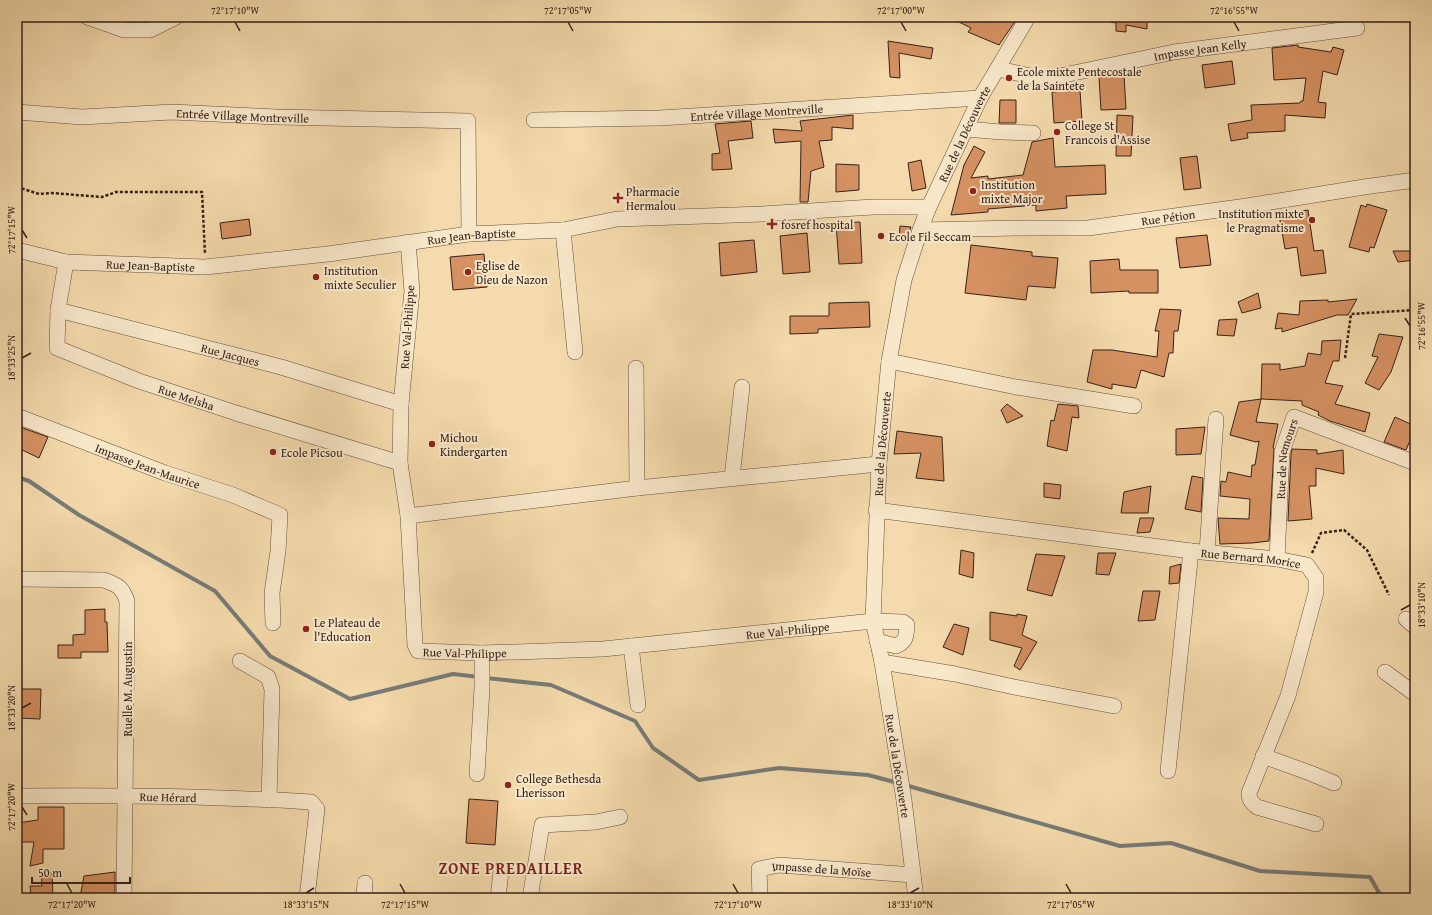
<svg xmlns="http://www.w3.org/2000/svg" width="1432" height="915" viewBox="0 0 1432 915" font-family="'Gentium Book Plus',serif">
<style>
.lines{fill:none;stroke-linecap:round;stroke-linejoin:round}
.stream{stroke:#777b78;stroke-width:4}
.building{fill:#d69162;stroke:#35211a}
.minor-casing{stroke:#654f3e;stroke-width:16}
.path{stroke:#35211a;stroke-width:2.5;stroke-dasharray:3 2;stroke-linecap:butt}
.minor{stroke:#f8e7c9;stroke-width:15}
.ticks{fill:none;stroke:#35211a;stroke-width:1.5}
.poi-dot{fill:#8f2418;stroke:#f8e7c9;stroke-width:1.5}
.labels{text-anchor:middle;dominant-baseline:central;stroke-width:4;stroke-linejoin:round;paint-order:stroke}
.street-label{font-size:12px;fill:#35211a;stroke:#f8e7c9}
.poi-label{font-size:12px;fill:#35211a;stroke:#f8e7c9;text-anchor:start}
.district-label{font-size:16px;font-weight:bold;letter-spacing:1px;fill:#7a1f14;stroke:#f8e7c9}
.neatline{fill:none;stroke:#35211a;stroke-width:1.5}
.ticks-label{font-size:10px;text-anchor:middle;fill:#35211a}
</style>
<rect width="100%" height="100%" fill="#f4daac"/>
<filter id="stains"><feTurbulence type="fractalNoise" baseFrequency=".005" numOctaves="4"/><feColorMatrix values="0 0 0 0 .2 0 0 0 0 .09 0 0 0 0 .02 0 0 0 .5 -.17"/></filter>
<radialGradient id="worn" r=".72"><stop offset=".6" stop-color="#630" stop-opacity="0"/><stop offset="1" stop-color="#630" stop-opacity=".3"/></radialGradient>
<g class="lines">
<g class="stream">
<path d="M17,477L29,481L79,515L215,591L270,656L350,699L453,674L479,677"/>
<path d="M486,678L551,685L635,721L653,748L699,780L779,768L868,775L898,783"/>
<path d="M905,785L1120,846L1171,843L1260,871L1370,877L1382,898"/>
</g>
</g>
<g class="building">
<path d="M949,17H1018L999,45L968,32L971,28Z"/>
<path d="M1110,17H1147V29L1126,25V32L1116,31V23L1110,22Z"/>
<path d="M888,41L933,48L931,59L899,53L900,78L890,77Z"/>
<path d="M1298,45V47L1331,52L1333,47L1344,50L1337,75L1323,71L1318,102L1326,103L1325,118L1285,115V131L1247,133L1248,138L1231,141L1228,124L1252,120L1251,105L1300,103L1301,101H1303L1306,78L1274,80L1272,48Z"/>
<path d="M1232,61L1235,84L1205,88L1202,65Z"/>
<path d="M1124,75L1126,109L1101,110L1099,77Z"/>
<path d="M1080,90L1082,121L1054,123L1052,92Z"/>
<path d="M1000,100H1016V123H999Z"/>
<path d="M853,115V129L832,127V140L819,141L824,167L811,171L808,202H800L801,141L775,143L773,129L802,131L800,121Z"/>
<path d="M1117,115L1133,116L1131,156H1116Z"/>
<path d="M751,121L753,138L728,141L732,169L712,170V154L720,153L715,124Z"/>
<path d="M1053,138L1055,167L1105,165L1106,194L1066,196L1067,208L1036,211V205L988,209V212L951,215L964,165L974,146L985,152L971,178L988,176V179L1023,175L1032,142Z"/>
<path d="M1197,156L1201,188L1184,190L1180,158Z"/>
<path d="M921,160L926,188L912,191L908,163Z"/>
<path d="M836,164L859,165V190L836,192Z"/>
<path d="M1367,204L1387,210L1374,248L1370,247L1369,252L1349,247L1361,205L1366,207Z"/>
<path d="M1308,210L1314,251L1323,250L1326,273L1301,276L1297,247L1285,249L1279,215Z"/>
<path d="M249,219L251,235L222,239L220,223Z"/>
<path d="M860,222L862,263L839,264L836,223Z"/>
<path d="M900,226L911,227L907,240L899,239Z"/>
<path d="M807,233L810,272L783,274L780,236Z"/>
<path d="M1207,235L1211,265L1180,268L1176,238Z"/>
<path d="M754,240L757,272L721,276L719,243Z"/>
<path d="M971,245L1032,252V256L1058,258L1055,288L1028,286L1026,300L965,293Z"/>
<path d="M1393,251H1415V260L1398,262Z"/>
<path d="M484,254L487,287L453,290L450,257Z"/>
<path d="M1119,259L1120,270H1158V293H1129V291L1091,293L1090,261Z"/>
<path d="M1258,293L1261,308L1242,313L1238,302Z"/>
<path d="M1357,299L1348,315H1337L1282,332V328L1275,329L1278,313L1299,315L1300,301L1328,300V302Z"/>
<path d="M869,302L870,327L818,329V333L790,334V316H829V303Z"/>
<path d="M1160,309L1181,310L1178,331H1174L1173,353H1169L1164,377L1141,370L1136,388L1112,384V389L1087,382L1093,350H1112L1157,357L1159,331H1155Z"/>
<path d="M1237,319L1234,336L1217,335L1219,320Z"/>
<path d="M1379,334L1403,337L1391,372L1379,390L1365,383L1378,357L1372,356Z"/>
<path d="M1341,340L1339,361H1333L1325,383L1343,386L1335,404L1370,413L1365,432L1330,421L1318,415L1319,412L1302,405V401L1261,399L1256,422L1278,424L1273,448H1274L1269,541L1252,543L1220,544L1218,518L1249,519L1250,499L1220,496L1221,481L1226,482L1228,472L1251,477L1252,465H1255L1259,441L1256,442L1230,435L1239,402L1261,399L1262,364H1280V370L1305,366L1308,353L1321,355L1322,341Z"/>
<path d="M1007,404L1023,416L1007,423L1001,410Z"/>
<path d="M1058,404L1078,406L1079,418L1072,417L1067,451L1047,446L1051,420L1054,421Z"/>
<path d="M1395,417L1415,426V429L1406,450L1384,442Z"/>
<path d="M17,426L48,437L39,458L18,448L17,450Z"/>
<path d="M1205,427L1201,454L1176,455V429Z"/>
<path d="M897,431L942,437L944,481L916,478L921,453L894,454Z"/>
<path d="M1292,449L1317,450V454L1343,450L1344,474L1316,468V486H1309L1312,519L1288,521L1291,454Z"/>
<path d="M1192,476L1203,478L1201,512L1185,509Z"/>
<path d="M1044,483L1061,485L1060,499L1044,497Z"/>
<path d="M1151,486L1148,513H1121L1124,492Z"/>
<path d="M1140,518H1154L1150,532L1137,533Z"/>
<path d="M961,550L974,553L973,578L959,574Z"/>
<path d="M1098,553H1116L1109,575L1096,574Z"/>
<path d="M1036,554L1065,556L1052,596L1027,590Z"/>
<path d="M1181,564L1179,583L1169,584L1170,567Z"/>
<path d="M1143,591H1160L1155,620L1138,621Z"/>
<path d="M105,609V622H107L108,652H81V658H58V645H73V635L85,634V610Z"/>
<path d="M990,612L1017,616V614L1027,616L1022,635L1037,642L1020,670L1014,666L1022,648L990,640Z"/>
<path d="M954,624L969,628L963,655L943,647Z"/>
<path d="M17,689H41L40,719L17,718Z"/>
<path d="M469,799L498,801L495,845L466,843Z"/>
<path d="M38,807H64V849H43V863L30,866L34,842H17V823L38,820Z"/>
<path d="M41,871L52,873L53,898H31L30,886H42Z"/>
<path d="M115,872V891L114,897H80L84,876Z"/>
</g>
<g class="lines">
<g class="minor-casing">
<g id="minor">
<path d="M87,17L124,30H150L176,17"/>
<path id="s1" d="M998,69L1045,79L1174,52L1357,28"/>
<path id="s2" d="M17,112L82,117L172,112L277,117L468,121L469,234"/>
<path id="s3" d="M534,120L660,118L980,98"/>
<path d="M966,129L1001,132L1033,133"/>
<path d="M563,230L575,352"/>
<path id="s4" d="M920,230L1023,228H1088L1247,206L1364,187L1415,180"/>
<path id="s5" d="M408,242L412,291L401,404L400,463L408,516L415,645L418,651L482,653L603,649L873,621L903,622L907,625C906,636 907,641 896,646L877,641"/>
<path id="s6" d="M17,250L66,262L205,267L328,254L469,234L563,230L617,219L763,214L873,207H929"/>
<path id="s7" d="M66,262L58,310L57,348L139,381L236,413L400,463"/>
<path id="s8" d="M58,310L281,367L401,404"/>
<path d="M889,361L1016,387L1134,406"/>
<path d="M636,368L637,488"/>
<path id="s9" d="M17,416L165,473L233,495L280,515L278,551L272,593L273,623"/>
<path d="M732,478L742,387"/>
<path id="s10" d="M876,510L1191,551L1277,559L1307,565L1316,578V592L1288,696L1249,793C1249,800 1252,803 1257,807L1316,824"/>
<path d="M408,516L637,488L879,464"/>
<path d="M1207,552L1216,419"/>
<path id="s11" d="M1277,559L1282,452L1294,417L1415,463"/>
<path d="M17,579L104,580C118,585 122,587 127,601L124,898"/>
<path d="M1406,619L1415,627"/>
<path d="M631,646L638,705"/>
<path d="M240,661L268,677L272,689L269,800"/>
<path d="M882,662L955,674L1014,687L1114,706"/>
<path d="M1385,672L1415,694"/>
<path d="M1263,756L1310,773L1334,783"/>
<path d="M1168,771L1191,551"/>
<path d="M477,774L482,688V653"/>
<path id="s12" d="M17,796C115,795 213,796 311,802L317,809L307,898"/>
<path d="M364,898L365,883"/>
<path d="M498,898L501,871"/>
<path d="M530,898L542,825L596,822L620,817"/>
<path id="s13" d="M760,898L759,869L779,865L913,875"/>
<path id="s14" d="M916,898L904,800L882,662L873,621L879,464L889,361L904,280L920,230L929,207L980,98L1028,17"/>
</g>
</g>
<g class="path">
<path d="M17,187L39,194L52,193L102,197L116,192H202L205,254"/>
<path d="M1345,358L1351,314L1415,310"/>
<path d="M1312,553L1321,533L1344,530L1367,550L1389,595"/>
</g>
<use href="#minor" class="minor"/>
</g>
<path class="ticks" d="M235,22L240,31M568,22L573,31M901,22L906,31M1234,22L1239,31M22,230L27,238M1405,318L1410,326M22,358L31,353M1401,610L1410,605M22,708L31,703M22,807L27,815M67,884L72,893M400,884L405,893M733,884L738,893M1066,884L1071,893M306,893L314,888M910,893L919,888"/>
<g class="poi-dot">
<circle cx="1009" cy="78" r="4"/>
<circle cx="1057" cy="132" r="4"/>
<circle cx="973" cy="191" r="4"/>
<path d="M616 192h4v4h4v4h-4v4h-4v-4h-4v-4h4z"/>
<circle cx="1312" cy="220" r="4"/>
<path d="M770 218h4v4h4v4h-4v4h-4v-4h-4v-4h4z"/>
<circle cx="881" cy="236" r="4"/>
<circle cx="468" cy="272" r="4"/>
<circle cx="316" cy="277" r="4"/>
<circle cx="432" cy="444" r="4"/>
<circle cx="273" cy="452" r="4"/>
<circle cx="306" cy="629" r="4"/>
<circle cx="508" cy="785" r="4"/>
</g>
<g class="labels">
<g class="street-label">
<text stroke="none"><textPath href="#s1" startOffset="206">Impasse Jean Kelly</textPath></text>
<text stroke="none"><textPath href="#s3" startOffset="223">Entrée Village Montreville</textPath></text>
<text stroke="none"><textPath href="#s2" startOffset="226">Entrée Village Montreville</textPath></text>
<text stroke="none"><textPath href="#s14" startOffset="782">Rue de la Découverte</textPath></text>
<text stroke="none"><textPath href="#s4" startOffset="249">Rue Pétion</textPath></text>
<text stroke="none"><textPath href="#s6" startOffset="458">Rue Jean-Baptiste</textPath></text>
<text stroke="none"><textPath href="#s6" startOffset="135">Rue Jean-Baptiste</textPath></text>
<text transform="translate(407 327) rotate(-86)">Rue Val-Philippe</text>
<text stroke="none"><textPath href="#s8" startOffset="178">Rue Jacques</textPath></text>
<text stroke="none"><textPath href="#s7" startOffset="225">Rue Melsha</textPath></text>
<text stroke="none"><textPath href="#s14" startOffset="458">Rue de la Découverte</textPath></text>
<text stroke="none"><textPath href="#s11" startOffset="101">Rue de Nemours</textPath></text>
<text stroke="none"><textPath href="#s9" startOffset="140">Impasse Jean-Maurice</textPath></text>
<text stroke="none"><textPath href="#s10" startOffset="378">Rue Bernard Morice</textPath></text>
<text stroke="none"><textPath href="#s5" startOffset="782">Rue Val-Philippe</textPath></text>
<text stroke="none"><textPath href="#s5" startOffset="458">Rue Val-Philippe</textPath></text>
<text transform="translate(127 689) rotate(-90)">Ruelle M. Augustin</text>
<text transform="translate(898 766) rotate(81)">Rue de la Découverte</text>
<text stroke="none"><textPath href="#s12" startOffset="151">Rue Hérard</textPath></text>
<text stroke="none"><textPath href="#s13" startOffset="92">Impasse de la Moïse</textPath></text>
</g>
<g class="poi-label">
<text x="1017" y="71">Ecole mixte Pentecostale<tspan x="1017" dy="14">de la Saintete</tspan></text>
<text x="1065" y="125">College St<tspan x="1065" dy="14">Francois d'Assise</tspan></text>
<text x="981" y="184">Institution<tspan x="981" dy="14">mixte Major</tspan></text>
<text x="626" y="191">Pharmacie<tspan x="626" dy="14">Hermalou</tspan></text>
<text x="1304" y="213" text-anchor="end">Institution mixte<tspan x="1304" dy="14">le Pragmatisme</tspan></text>
<text x="781" y="224">fosref hospital</text>
<text x="889" y="236">Ecole Fil Seccam</text>
<text x="476" y="265">Eglise de<tspan x="476" dy="14">Dieu de Nazon</tspan></text>
<text x="324" y="270">Institution<tspan x="324" dy="14">mixte Seculier</tspan></text>
<text x="440" y="437">Michou<tspan x="440" dy="14">Kindergarten</tspan></text>
<text x="281" y="452">Ecole Picsou</text>
<text x="314" y="622">Le Plateau de<tspan x="314" dy="14">l'Education</tspan></text>
<text x="516" y="778">College Bethesda<tspan x="516" dy="14">Lherisson</tspan></text>
</g>
<g class="district-label">
<text x="511" y="868">ZONE PREDAILLER</text>
</g>
</g>
<rect width="1432" height="915" fill="none" stroke="#f4daac" stroke-width="44"/>
<path d="M32 877v6h98v-6" fill="none" stroke="#35211a" stroke-width="2"/>
<text x="38" y="877" font-size="12" fill="#35211a" stroke="#f8e7c9" stroke-width="3" paint-order="stroke">50 m</text>
<rect x="22" y="22" width="1388" height="871" class="neatline"/>
<g class="ticks-label">
<text x="235" y="14">72°17'10"W</text>
<text x="568" y="14">72°17'05"W</text>
<text x="901" y="14">72°17'00"W</text>
<text x="1234" y="14">72°16'55"W</text>
<text transform="translate(11 230) rotate(-90)" y="4">72°17'15"W</text>
<text transform="translate(1421 326) rotate(-90)" y="4">72°16'55"W</text>
<text transform="translate(11 358) rotate(-90)" y="4">18°33'25"N</text>
<text transform="translate(1421 605) rotate(-90)" y="4">18°33'10"N</text>
<text transform="translate(11 708) rotate(-90)" y="4">18°33'20"N</text>
<text transform="translate(11 807) rotate(-90)" y="4">72°17'20"W</text>
<text x="72" y="908">72°17'20"W</text>
<text x="306" y="908">18°33'15"N</text>
<text x="405" y="908">72°17'15"W</text>
<text x="738" y="908">72°17'10"W</text>
<text x="910" y="908">18°33'10"N</text>
<text x="1071" y="908">72°17'05"W</text>
</g>
<rect width="100%" height="100%" filter="url(#stains)"/>
<rect width="100%" height="100%" fill="url(#worn)"/>
</svg>
